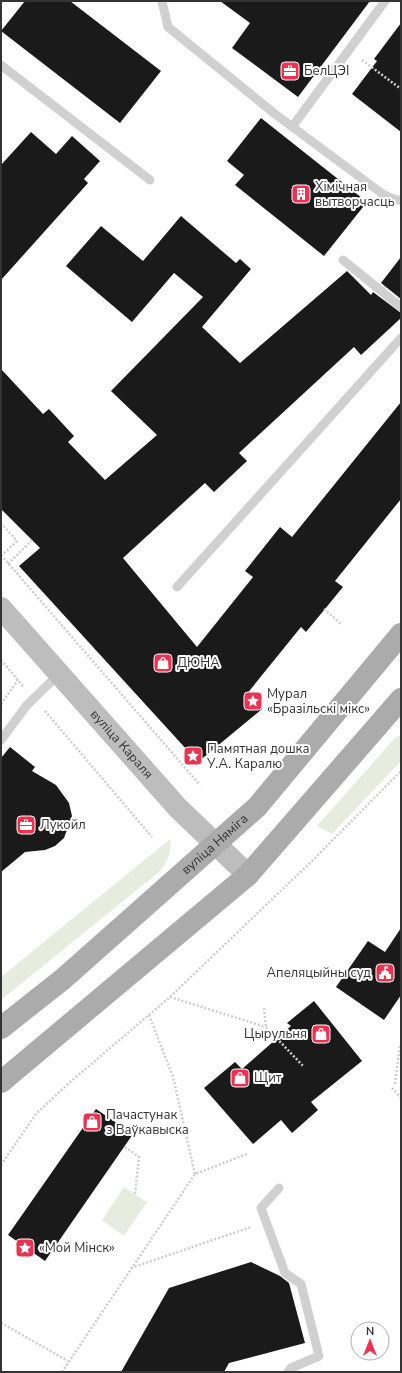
<svg xmlns="http://www.w3.org/2000/svg" width="402" height="1373" viewBox="0 0 402 1373" font-family="'Nunito Sans',sans-serif">
<style>
.green{fill:#e7ecde}
.building{fill:#1a1a1a}
.lines{fill:none;stroke-linecap:round;stroke-linejoin:round}
.path{stroke:#cdcdcd;stroke-width:2.5;stroke-dasharray:2 2;stroke-linecap:butt}
.service{stroke:#d0d0d0;stroke-width:9}
.secondary{stroke:#bdbdbd;stroke-width:22}
.primary{stroke:#ababab;stroke-width:22}
.labels{text-anchor:middle;dominant-baseline:central;stroke-width:4;stroke-linejoin:round;paint-order:stroke}
.poi-label{font-size:13px;fill:#333;stroke:#fff;text-anchor:start}
.street-label{font-size:13px;fill:#333;stroke:#fff}
</style>
<rect width="100%" height="100%" fill="#fff"/>
<g class="green">
<path d="M401,735V761L332,834L317,826L395,738Z"/>
<path d="M170,839C172,852 168,862 159,872L1,1000V977Z"/>
<path d="M124,1187L147,1202L124,1236L102,1220Z"/>
</g>
<g class="building">
<path d="M25,1H70L161,71L120,123L1,31Z"/>
<path d="M220,1H370L298,97L232,48L250,23Z"/>
<path d="M401,23V132L352,94L377,61L374,59Z"/>
<path d="M261,118L367,202L324,256L235,185L244,175L227,161Z"/>
<path d="M31,132L56,154L72,136L100,161L84,179L88,183L1,280V165Z"/>
<path d="M181,216L236,263L240,259L251,269L202,327L240,363L347,271L371,295L373,292L401,313V318L361,355L354,347L239,453L247,461L214,492L205,483L123,558L197,647L253,577L245,571L280,527L292,537L401,402V499L335,581L343,587L306,632L301,627L246,695L262,709L198,762L19,566L40,548L1,509V369L43,414L49,409L74,436L68,442L105,480L157,435L111,391L203,297L174,273L132,322L66,266L101,226L143,261Z"/>
<path d="M401,257V299L381,283Z"/>
<path d="M10,747L35,767L32,771L56,785L69,803L72,816L64,838L55,846L45,850L25,852L1,872V758Z"/>
<path d="M401,928V995L384,1020L336,987L368,941L385,952Z"/>
<path d="M314,1001L362,1061L311,1102L318,1110L292,1133L281,1120L253,1144L204,1088L235,1062L242,1069L291,1026L287,1023Z"/>
<path d="M96,1109L133,1134L45,1261L8,1235Z"/>
<path d="M251,1262L280,1276L289,1283L305,1343L229,1363L224,1372H121L169,1288Z"/>
</g>
<g class="lines">
<g class="path">
<path d="M362,60L401,89"/>
<path d="M1,523L17,541L1,556"/>
<path d="M1,555L200,785"/>
<path d="M8,564L32,540"/>
<path d="M324,609L342,625"/>
<path d="M1,660L23,686"/>
<path d="M1,704L18,680"/>
<path d="M45,711L152,837"/>
<path d="M170,997L266,1027L304,1067"/>
<path d="M264,1008L266,1027"/>
<path d="M149,1015L173,1077L195,1174"/>
<path d="M395,1084L400,1044"/>
<path d="M392,1088L401,1098"/>
<path d="M125,1147L139,1157L135,1194"/>
<path d="M1,1165L36,1114L69,1083L170,997L313,860L401,771"/>
<path d="M131,1268L251,1227"/>
<path d="M1,1323L68,1361"/>
<path d="M62,1372L195,1174L247,1154"/>
</g>
<g class="service">
<path d="M162,1L168,27L275,114L384,195L396,200H401"/>
<path d="M1,65L150,180"/>
<path d="M292,127L385,1"/>
<path d="M343,260L401,307"/>
<path d="M177,587L401,338"/>
<path d="M1,740L27,705L59,674"/>
<path d="M279,1188L261,1208L285,1273L301,1284L319,1356L291,1368L288,1372"/>
</g>
<path class="secondary" id="s1" d="M1,608L178,808L248,875"/>
<g class="primary">
<path id="s2" d="M1,1028L63,979L257,807L401,634"/>
<path d="M1,1082L248,875L401,699"/>
</g>
</g>
<defs>
<g id="office-square" transform="scale(1)"><rect x="-9" y="-9" width="18" height="18" rx="4" fill="#ee3151" stroke="#fff"/><path d="M-6-3h4V-5.5h4V-3h4V5H-6ZM-1-4.5V-3h2v-1.5ZM-6 0V1H6V0Z" fill="#fff"/></g>
<g id="building-square" transform="scale(1)"><rect x="-9" y="-9" width="18" height="18" rx="4" fill="#ee3151" stroke="#fff"/><path d="M-4-6H4V6H1V3H-1V6H-4ZM-2.5-4.3h1.7v1.8h-1.7ZM.8-4.3h1.7v1.8H.8ZM-2.5-1h1.7V.8h-1.7ZM.8-1h1.7V.8H.8Z" fill="#fff"/></g>
<g id="shop-square" transform="scale(1)"><rect x="-9" y="-9" width="18" height="18" rx="4" fill="#ee3151" stroke="#fff"/><path d="M-5-2.5h2.3a2.7 3.5 0 0 1 5.4 0H5L5.5 6h-11ZM-1.5-2.5h3a1.5 2.3 0 0 0-3 0Z" fill="#fff"/></g>
<g id="sight-square" transform="scale(1)"><rect x="-9" y="-9" width="18" height="18" rx="4" fill="#ee3151" stroke="#fff"/><path d="M0-6L1.8-2.2L6-1.7L2.9 1.2L3.7 5.4L0 3.3L-3.7 5.4L-2.9 1.2L-6-1.7L-1.8-2.2Z" fill="#fff"/></g>
<g id="civic-square" transform="scale(1)"><rect x="-9" y="-9" width="18" height="18" rx="4" fill="#ee3151" stroke="#fff"/><path d="M-.6-6.5H3V-4.5H.6V-3L4-1V1h2V6H-6V1h2V-1L-.6-3ZM-1.2 2.5V6h2.4V2.5Z" fill="#fff"/></g>
</defs>
<g fill-rule="evenodd">
<use href="#office-square" x="290" y="71"/>
<use href="#building-square" x="301" y="194"/>
<use href="#shop-square" x="163" y="663"/>
<use href="#sight-square" x="253" y="701"/>
<use href="#sight-square" x="193" y="756"/>
<use href="#office-square" x="26" y="825"/>
<use href="#civic-square" x="385" y="973"/>
<use href="#shop-square" x="321" y="1034"/>
<use href="#shop-square" x="240" y="1078"/>
<use href="#shop-square" x="92" y="1122"/>
<use href="#sight-square" x="25" y="1248"/>
</g>
<g class="labels">
<g class="poi-label">
<text x="304" y="71">БелЦЭІ</text>
<text x="315" y="187">Хімічная<tspan x="315" dy="15">вытворчасць</tspan></text>
<text x="177" y="663">ДЮНА</text>
<text x="267" y="694">Мурал<tspan x="267" dy="15">«Бразільскі мікс»</tspan></text>
<text x="207" y="749">Памятная дошка<tspan x="207" dy="15">У.А. Каралю</tspan></text>
<text x="40" y="825">Лукойл</text>
<text x="371" y="973" text-anchor="end">Апеляцыйны суд</text>
<text x="307" y="1034" text-anchor="end">Цырульня</text>
<text x="254" y="1078">Щит</text>
<text x="106" y="1115">Пачастунак<tspan x="106" dy="15">з Ваўкавыска</tspan></text>
<text x="39" y="1248">«Мой Мінск»</text>
</g>
<g class="street-label">
<text stroke="none"><textPath href="#s1" startOffset="182">вуліца Караля</textPath></text>
<text stroke="none"><textPath href="#s2" startOffset="282">вуліца Няміга</textPath></text>
</g>
</g>
<rect width="402" height="1373" fill="none" stroke="#333333" stroke-width="4"/>
<g transform="translate(370 1341)"><circle r="19" fill="#ffffff" stroke="#adadad"/>
<path d="M0-3L7 15L0 10L-7 15Z" fill="#ee3151"/>
<text y="-6" font-size="11" font-weight="bold" text-anchor="middle" fill="#333333">N</text>
</g>
</svg>
